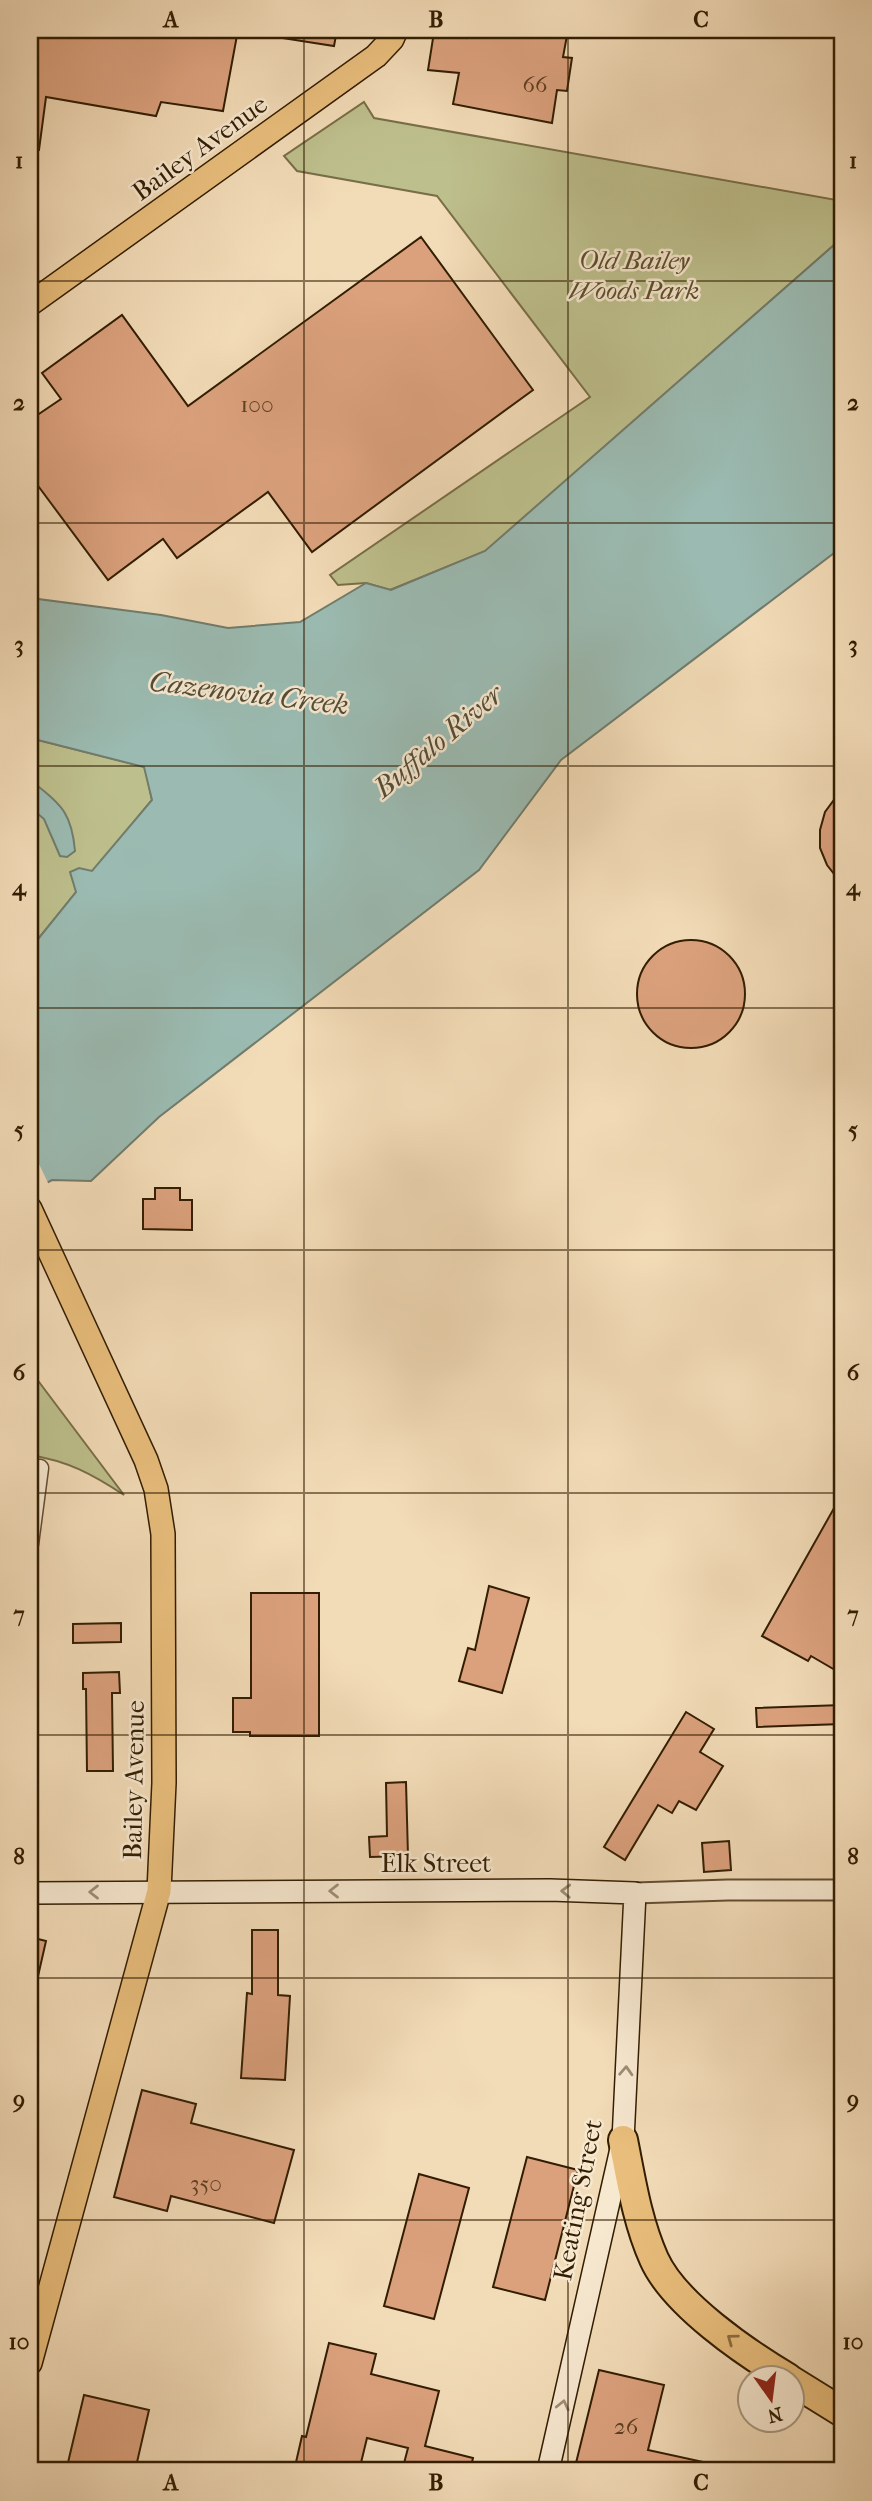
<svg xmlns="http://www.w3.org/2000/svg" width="872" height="2501" viewBox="0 0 872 2501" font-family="'IM FELL French Canon',serif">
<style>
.green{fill:#bdbf8c;stroke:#786e47;stroke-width:2}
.water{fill:#9bbbb2;stroke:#717c6c;stroke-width:2}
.pier{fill:#f2dbb7}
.building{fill:#dba17d;stroke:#321d02;stroke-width:2}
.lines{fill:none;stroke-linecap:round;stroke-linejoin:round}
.minor-casing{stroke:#624c2f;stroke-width:19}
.tertiary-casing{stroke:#624c2f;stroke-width:23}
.secondary-casing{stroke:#321d02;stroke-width:24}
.primary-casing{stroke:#321d02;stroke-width:26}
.motorway-casing{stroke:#321d02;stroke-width:32}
.minor{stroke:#f7e8d0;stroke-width:16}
.tertiary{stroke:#f7e8d0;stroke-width:19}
.secondary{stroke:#f7e8d0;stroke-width:21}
.primary{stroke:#e9be7c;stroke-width:23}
.motorway{stroke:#e9be7c;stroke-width:28}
.oneway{stroke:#9e8d73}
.oneway2{stroke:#8e6e3f}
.grid{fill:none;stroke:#321d02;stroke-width:2;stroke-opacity:0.55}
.labels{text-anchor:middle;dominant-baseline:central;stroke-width:5;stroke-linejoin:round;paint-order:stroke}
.number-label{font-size:23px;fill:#5c3e21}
.street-label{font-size:26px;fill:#321d02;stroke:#f7e8d0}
.park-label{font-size:26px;font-style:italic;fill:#5c4e2b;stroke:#f7e8d0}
.water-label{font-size:28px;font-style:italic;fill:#524c37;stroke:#f7e8d0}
.neatline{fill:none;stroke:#321d02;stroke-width:2.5}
.grid-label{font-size:23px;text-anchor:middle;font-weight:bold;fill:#321d02}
</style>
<rect width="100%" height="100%" fill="#f2dbb7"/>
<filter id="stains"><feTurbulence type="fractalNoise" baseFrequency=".00286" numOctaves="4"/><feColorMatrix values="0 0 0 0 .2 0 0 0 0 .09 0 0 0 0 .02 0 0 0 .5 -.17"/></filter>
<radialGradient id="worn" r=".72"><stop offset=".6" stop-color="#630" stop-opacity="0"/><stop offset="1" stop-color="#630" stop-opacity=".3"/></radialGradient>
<g class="green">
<path d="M364,102L374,118L842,201V238L486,551L390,590L366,583L338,585L330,575L590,397L437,196L297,171L284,156Z"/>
<path d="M30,738L145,767L152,800L30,949Z"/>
<path d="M30,1370L124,1495C92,1474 68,1461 30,1455Z"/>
</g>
<g class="water">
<path d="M842,238V547L561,760L479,870L159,1117L91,1181L52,1180L30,1192V949L76,892L70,872L79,868L92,871L152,800L144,767L30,738V598L161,615L228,628L300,622L366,583L391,590L485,551Z"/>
<path d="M35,784C63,805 72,816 75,851L67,857L60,856L44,819L30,807V785Z"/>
</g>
<path class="pier" d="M30,1145L49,1185L30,1195Z"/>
<g class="building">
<path d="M30,30H238L223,111L161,102L156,116L46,97L39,150L30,149Z"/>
<path d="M283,30H337L334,46L282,38Z"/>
<path d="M467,30H568L563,57L572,58L567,91L557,90L552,123L453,104L459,73L428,70L434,32L466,38Z"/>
<path d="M421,237L533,390L312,552L268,492L177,558L163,539L108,580L30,475V420L61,399L42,373L122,315L188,406Z"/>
<path d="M842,789V884L827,865L820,848V830L825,812Z"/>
<circle cx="691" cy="994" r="54"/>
<path d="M155,1188H180V1200H192V1230L143,1229V1199H155Z"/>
<path d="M842,1494V1674L811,1656L808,1661L762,1636Z"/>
<path d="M489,1586L529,1598L502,1693L459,1681L468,1648L475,1650Z"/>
<path d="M251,1593H319V1736H250V1732H233V1698H251Z"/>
<path d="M121,1623V1642L73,1643V1624Z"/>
<path d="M119,1672L120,1693H112L113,1771H87L86,1689H83V1673Z"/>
<path d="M842,1705V1724L757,1727L756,1708Z"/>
<path d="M686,1712L714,1729L700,1752L723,1766L696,1810L679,1801L672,1813L658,1805L625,1860L604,1847Z"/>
<path d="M406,1782L408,1856L370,1857L369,1837L387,1836L386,1783Z"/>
<path d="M729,1841L731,1870L704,1872L702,1843Z"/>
<path d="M252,1930H278V1995L290,1996L285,2080L241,2078L247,1993L252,1994Z"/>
<path d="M30,1937L46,1941L36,1985H30Z"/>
<path d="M142,2090L196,2104L191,2123L294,2150L274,2223L171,2196L167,2211L114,2197Z"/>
<path d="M527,2157L578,2170L545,2300L493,2287Z"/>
<path d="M419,2174L469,2188L434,2319L384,2306Z"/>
<path d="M329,2343L376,2354L371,2374L439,2391L425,2446L473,2458L470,2471H402L408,2448L367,2438L359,2471H294L302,2436L306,2437Z"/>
<path d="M599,2370L664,2385L648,2450L717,2465L716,2471H592L575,2467Z"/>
<path d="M84,2395L149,2410L135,2471H66Z"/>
</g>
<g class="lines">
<g class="minor-casing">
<path id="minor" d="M30,1544L40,1468"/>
</g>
<g class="tertiary-casing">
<path id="tertiary" d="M635,1893L728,1890H842"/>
</g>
<g class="secondary-casing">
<path id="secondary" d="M30,1893L550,1890L635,1893L623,2140L548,2471"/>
</g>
<g class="primary-casing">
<g id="primary">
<path d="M30,304L376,56L392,39L396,30"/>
<path d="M30,1209L146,1460L156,1489L163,1534L164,1783L159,1891L30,2363"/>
</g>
</g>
<g class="motorway-casing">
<g id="motorway">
<path d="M623,2140C631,2180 637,2221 654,2259C674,2304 746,2353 788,2378"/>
<path d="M792,2381L842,2412"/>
</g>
</g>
<use href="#minor" class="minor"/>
<use href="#tertiary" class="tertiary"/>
<use href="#secondary" class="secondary"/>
<use href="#primary" class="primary"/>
<use href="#motorway" class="motorway"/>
</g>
<defs><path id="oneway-chevron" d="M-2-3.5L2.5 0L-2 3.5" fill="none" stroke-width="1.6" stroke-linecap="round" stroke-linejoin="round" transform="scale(1.75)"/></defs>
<g class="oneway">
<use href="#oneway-chevron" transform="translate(334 1891) rotate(-180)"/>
<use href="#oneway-chevron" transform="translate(566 1891) rotate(-178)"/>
<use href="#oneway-chevron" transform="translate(94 1892) rotate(180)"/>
<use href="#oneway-chevron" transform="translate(626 2071) rotate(-87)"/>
<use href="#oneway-chevron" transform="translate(563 2405) rotate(-77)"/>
</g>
<use class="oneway2" href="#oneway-chevron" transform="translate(732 2339) rotate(-144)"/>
<path class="grid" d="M304,30V2471M568,30V2471M30,281H842M30,523H842M30,766H842M30,1008H842M30,1250H842M30,1493H842M30,1735H842M30,1978H842M30,2220H842"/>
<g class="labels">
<g class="number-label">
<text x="535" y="84">66</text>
<text x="257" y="404">100</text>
<text x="206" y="2183">350</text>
<text x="626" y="2426">26</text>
</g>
<g class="street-label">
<text transform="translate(200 148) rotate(-36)">Bailey Avenue</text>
<text transform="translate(134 1780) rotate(-89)">Bailey Avenue</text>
<text x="436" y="1863">Elk Street</text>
<text transform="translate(578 2200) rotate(-79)">Keating Street</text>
</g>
<g class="park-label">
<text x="634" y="260">Old Bailey<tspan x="634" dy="30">Woods Park</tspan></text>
</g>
<g class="water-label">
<text transform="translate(249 693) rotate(7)">Cazenovia Creek</text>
<text transform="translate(438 741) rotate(-40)">Buffalo River</text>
</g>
</g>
<rect width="872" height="2501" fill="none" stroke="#f2dbb7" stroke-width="77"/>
<g transform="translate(771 2399) rotate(166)"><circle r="33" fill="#f7e8d0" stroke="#a8977e" stroke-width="2"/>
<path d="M0-5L12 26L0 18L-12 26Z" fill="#8f2418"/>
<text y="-10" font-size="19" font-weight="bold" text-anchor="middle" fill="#321d02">N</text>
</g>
<rect x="38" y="38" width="796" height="2424" class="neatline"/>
<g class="grid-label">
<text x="171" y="27">A</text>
<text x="436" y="27">B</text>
<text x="701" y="27">C</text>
<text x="19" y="168">1</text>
<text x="853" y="168">1</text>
<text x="19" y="410">2</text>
<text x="853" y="410">2</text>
<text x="19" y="652">3</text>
<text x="853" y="652">3</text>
<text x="19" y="895">4</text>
<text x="853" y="895">4</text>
<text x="19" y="1137">5</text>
<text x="853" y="1137">5</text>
<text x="19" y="1380">6</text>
<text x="853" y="1380">6</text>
<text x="19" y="1622">7</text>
<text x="853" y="1622">7</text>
<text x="19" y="1864">8</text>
<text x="853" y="1864">8</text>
<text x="19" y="2107">9</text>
<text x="853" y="2107">9</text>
<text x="19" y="2349">10</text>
<text x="853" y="2349">10</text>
<text x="171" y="2490">A</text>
<text x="436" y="2490">B</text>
<text x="701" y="2490">C</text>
</g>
<rect width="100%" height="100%" filter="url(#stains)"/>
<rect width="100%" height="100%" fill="url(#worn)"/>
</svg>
